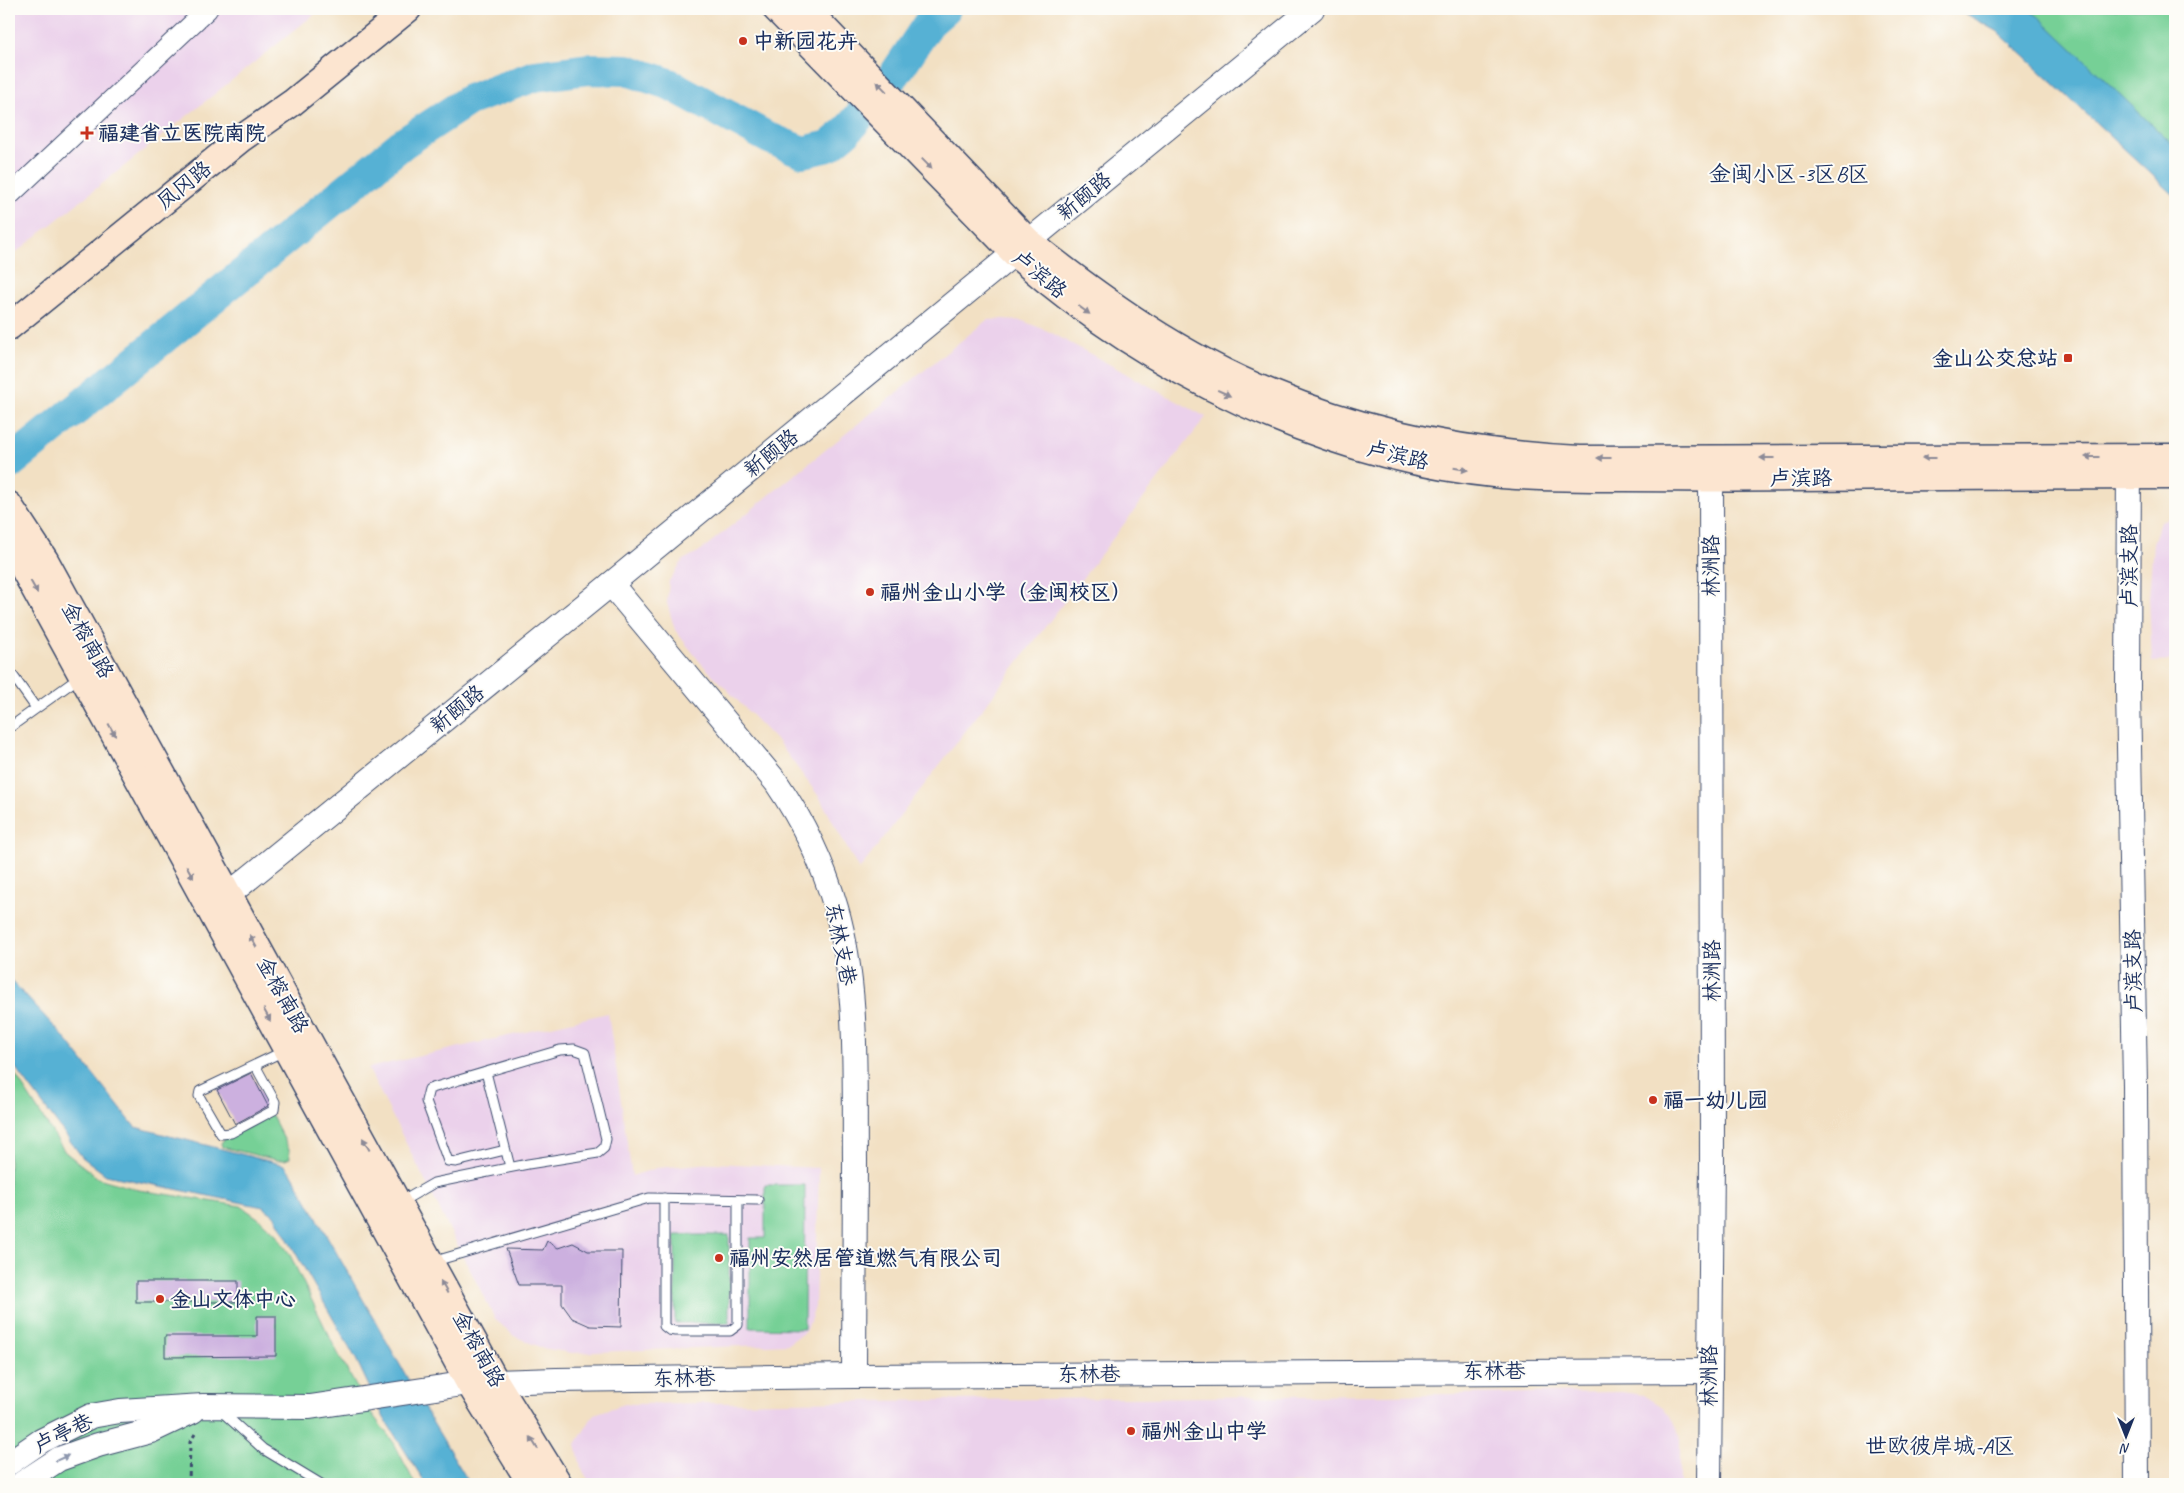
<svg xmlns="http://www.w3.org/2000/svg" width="2184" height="1493" viewBox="0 0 2184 1493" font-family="Caveat,'LXGW WenKai TC',sans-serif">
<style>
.built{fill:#ebd1eb}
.green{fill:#76d096;stroke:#48807a}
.water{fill:#57b1d4;stroke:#397099}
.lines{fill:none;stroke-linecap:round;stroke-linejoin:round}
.river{stroke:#57b1d4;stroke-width:32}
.building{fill:#ccb0df}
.service-casing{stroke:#3b4a6d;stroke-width:11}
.minor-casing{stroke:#3b4a6d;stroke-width:21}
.tertiary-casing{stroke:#3b4a6d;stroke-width:26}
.secondary-casing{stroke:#3b4a6d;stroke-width:29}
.path{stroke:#3b4a6d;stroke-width:3;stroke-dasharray:4 4;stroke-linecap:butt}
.service{stroke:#fff;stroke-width:9}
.minor{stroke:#fff;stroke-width:19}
.tertiary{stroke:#fff;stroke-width:24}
.secondary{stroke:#fce5d0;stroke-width:26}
.oneway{fill:#8c8a97}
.oneway2{fill:#8d97ae}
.poi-dot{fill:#c8321e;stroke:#fdfcf7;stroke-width:2}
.labels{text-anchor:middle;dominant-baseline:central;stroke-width:4;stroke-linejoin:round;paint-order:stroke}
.poi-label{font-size:21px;font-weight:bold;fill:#1b2f5e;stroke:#fdfcf7;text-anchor:start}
.street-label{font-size:21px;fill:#1b2f5e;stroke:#fdfcf7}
.neighbourhood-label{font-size:22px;fill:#1b2f5e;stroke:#fdfcf7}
</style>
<rect width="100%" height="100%" fill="#fdfcf7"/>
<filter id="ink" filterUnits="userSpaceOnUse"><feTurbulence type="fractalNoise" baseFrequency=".02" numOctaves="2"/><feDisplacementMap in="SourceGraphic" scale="10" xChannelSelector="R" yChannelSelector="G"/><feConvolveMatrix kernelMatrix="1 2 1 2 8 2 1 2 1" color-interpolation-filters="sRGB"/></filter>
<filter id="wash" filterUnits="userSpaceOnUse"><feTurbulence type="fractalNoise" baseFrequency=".0096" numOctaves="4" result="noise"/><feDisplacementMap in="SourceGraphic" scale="20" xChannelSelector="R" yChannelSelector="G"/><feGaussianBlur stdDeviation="1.12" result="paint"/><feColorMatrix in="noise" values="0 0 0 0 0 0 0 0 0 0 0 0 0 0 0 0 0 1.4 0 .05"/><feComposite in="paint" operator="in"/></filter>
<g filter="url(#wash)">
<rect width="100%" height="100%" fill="#f2e0c3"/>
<g class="built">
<path d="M9,9H321L9,258Z"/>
<path d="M1004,319L1023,321L1050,332L1206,417L859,870L820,798L778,742L700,662L675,630L667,603L669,581L683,560L700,551L987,320Z"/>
<path d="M2175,514V661L2152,662L2149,598L2153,543L2160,522Z"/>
<path d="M608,1013L632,1176L657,1168L712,1163L819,1168L815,1307L807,1330L788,1344L572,1353L542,1348L514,1336L495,1319L368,1068Z"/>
<path d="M1622,1392L1643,1395L1662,1407L1674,1422L1680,1439V1484H591L581,1468L576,1444L594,1414L625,1404Z"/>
</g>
<g class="green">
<path d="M2019,9H2173L2175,11V155Z"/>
<path d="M9,1065L65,1152L98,1178L139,1190L241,1206L258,1218L275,1233L289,1253L334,1346L369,1410L394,1443L415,1484H9Z"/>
<path d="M271,1114L289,1149L290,1158L285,1160H277L222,1147L221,1143L225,1138Z"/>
<path d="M765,1185H805L804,1329L750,1328V1238H765Z"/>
<rect x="675" y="1235" width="54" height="88"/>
</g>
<g class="water">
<path d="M1957,9H2026L2038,16L2175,147V196L1997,31Z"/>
<path d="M9,978L64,1037L135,1127L284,1165L292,1174L430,1418L470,1484H426L384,1418L356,1359L274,1215L263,1207L106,1175L82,1157L9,1059Z"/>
</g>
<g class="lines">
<path class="river" d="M9,464L402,144L469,100L535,76L589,69L627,70L669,84L769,138L803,152L829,146L846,132L895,74L929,23L945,9"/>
</g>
<g id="blocks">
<g class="building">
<path d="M251,1073L268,1106L235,1124L217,1090Z"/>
<path d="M547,1241L558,1248L573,1243L588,1251H622L621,1327L590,1326L572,1318L562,1304V1285H519L506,1249L543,1250Z"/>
<rect x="136" y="1281" width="102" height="21"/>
<path d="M257,1316H276V1356L165,1357V1336H257Z"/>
</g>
</g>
</g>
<g filter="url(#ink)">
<use href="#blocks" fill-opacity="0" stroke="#3b4a6d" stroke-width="1"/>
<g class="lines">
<g class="service-casing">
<g id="service">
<path d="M9,670L36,708"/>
<path d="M9,728L80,677"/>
<path d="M255,1065L275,1102L274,1110L231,1133L221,1134L199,1096L200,1091L284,1051"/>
<path d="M486,1072L510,1167"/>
<path d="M664,1198V1326L669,1330L675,1331H730L738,1325V1200"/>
<path d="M401,1202L434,1183L528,1164L598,1153L604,1148L606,1139L585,1053L574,1049L560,1050L429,1089L426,1101L448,1161L456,1162L505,1150"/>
<path d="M432,1262L649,1198L758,1200"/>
<path d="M221,1411L263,1449L321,1484"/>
</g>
</g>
<g class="minor-casing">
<path id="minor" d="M9,196L208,9"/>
</g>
<g class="tertiary-casing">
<g id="tertiary">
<path d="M2129,457L2128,690L2135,1085L2137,1484"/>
<path d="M611,584L776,782C802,820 823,863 836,908C859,987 854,1078 855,1160C855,1232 855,1304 854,1376"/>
<path d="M228,895L611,584L1312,9"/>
<path d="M9,1463L41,1441L91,1416L120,1411L203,1406L310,1407L469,1383L556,1380L854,1376L1709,1371"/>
<path d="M21,1484L59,1459L98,1445L151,1431L193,1411"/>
<path d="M1709,1484L1712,1161L1711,459"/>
</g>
</g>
<g class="secondary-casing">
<g id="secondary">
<path d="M776,9L1014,253C1147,371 1324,458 1502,475C1543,478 1584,478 1624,478C1679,478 1735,479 1790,478C1918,477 2047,476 2175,476"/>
<path d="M806,9L1028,241C1102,300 1182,357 1271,393C1369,434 1473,454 1580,459L2175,457"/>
<path d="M9,327L242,138L292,103L408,9"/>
<path d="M9,505L45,560L496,1382L559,1484"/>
<path d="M9,545L22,566L469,1383L531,1484"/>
</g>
</g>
<path class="path" d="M189,1484L190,1442L195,1434"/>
<use href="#service" class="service"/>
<use href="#minor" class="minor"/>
<use href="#tertiary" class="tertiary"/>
<use href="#secondary" class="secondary"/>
</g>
<defs><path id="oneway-solid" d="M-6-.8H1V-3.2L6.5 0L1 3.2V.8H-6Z" transform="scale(1.25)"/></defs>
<g class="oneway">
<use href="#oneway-solid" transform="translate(882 87) rotate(-134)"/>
<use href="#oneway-solid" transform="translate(927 164) rotate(46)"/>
<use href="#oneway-solid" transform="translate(1084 310) rotate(36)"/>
<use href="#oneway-solid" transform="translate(1224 393) rotate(25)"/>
<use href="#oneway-solid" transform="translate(2092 457) rotate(180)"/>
<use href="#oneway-solid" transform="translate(1604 458) rotate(180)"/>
<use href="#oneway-solid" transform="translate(1767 458) rotate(180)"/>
<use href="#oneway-solid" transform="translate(1929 458) rotate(180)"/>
<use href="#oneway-solid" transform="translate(1461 469) rotate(9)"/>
<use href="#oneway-solid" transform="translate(34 587) rotate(61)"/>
<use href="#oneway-solid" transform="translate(112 730) rotate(61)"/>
<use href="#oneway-solid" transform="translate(190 872) rotate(61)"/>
<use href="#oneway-solid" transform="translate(253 941) rotate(-119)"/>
<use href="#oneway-solid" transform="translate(267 1015) rotate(61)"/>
<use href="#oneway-solid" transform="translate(366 1144) rotate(-119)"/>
<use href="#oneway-solid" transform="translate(444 1287) rotate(-119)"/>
<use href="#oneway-solid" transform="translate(534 1443) rotate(-122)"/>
</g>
<use class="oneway2" href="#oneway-solid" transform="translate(62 1458) rotate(-24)"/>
</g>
<g class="poi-dot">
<circle cx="743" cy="41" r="5"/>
<path d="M84.5 125.5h5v5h5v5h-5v5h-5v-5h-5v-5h5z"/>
<rect x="2063" y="353" width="10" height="10" rx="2.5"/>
<circle cx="870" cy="592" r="5"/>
<circle cx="1653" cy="1100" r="5"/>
<circle cx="719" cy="1258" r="5"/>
<circle cx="160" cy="1299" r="5"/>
<circle cx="1131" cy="1431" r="5"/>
</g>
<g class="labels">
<g class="poi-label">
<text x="753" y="41">中新园花卉</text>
<text x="98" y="133">福建省立医院南院</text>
<text x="2058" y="358" text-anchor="end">金山公交总站</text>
<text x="880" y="592">福州金山小学（金闽校区）</text>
<text x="1663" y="1100">福一幼儿园</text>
<text x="729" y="1258">福州安然居管道燃气有限公司</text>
<text x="170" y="1299">金山文体中心</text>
<text x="1141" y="1431">福州金山中学</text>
</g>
<g class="street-label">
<text transform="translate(184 185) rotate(-39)">凤冈路</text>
<text transform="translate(1084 196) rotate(-39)">新颐路</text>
<text transform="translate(1040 274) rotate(40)">卢滨路</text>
<text transform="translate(771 453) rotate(-39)">新颐路</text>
<text transform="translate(1398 455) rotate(14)">卢滨路</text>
<text x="1801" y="478">卢滨路</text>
<text transform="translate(1711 566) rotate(-90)">林洲路</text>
<text transform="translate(2129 566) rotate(-90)">卢滨支路</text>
<text transform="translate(88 640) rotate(61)">金榕南路</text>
<text transform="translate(457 709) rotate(-39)">新颐路</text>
<text transform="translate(841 944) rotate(79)">东林支巷</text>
<text transform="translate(1712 971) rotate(-90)">林洲路</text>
<text transform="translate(2133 971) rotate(-91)">卢滨支路</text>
<text transform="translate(283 995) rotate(61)">金榕南路</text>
<text transform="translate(479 1349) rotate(61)">金榕南路</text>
<text x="1494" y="1371">东林巷</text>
<text x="1089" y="1374">东林巷</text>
<text transform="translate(1709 1376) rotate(-90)">林洲路</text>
<text transform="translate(684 1378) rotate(-1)">东林巷</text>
<text transform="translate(63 1433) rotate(-26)">卢亭巷</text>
</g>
<g class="neighbourhood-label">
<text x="1789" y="174">金闽小区-3区B区</text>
<text x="1940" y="1446">世欧彼岸城-A区</text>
</g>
</g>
<rect width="2184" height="1493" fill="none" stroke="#fdfcf7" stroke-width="30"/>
<g transform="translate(2126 1436) rotate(180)" stroke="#fdfcf7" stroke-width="4" paint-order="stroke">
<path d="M0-4L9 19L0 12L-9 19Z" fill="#1b2f5e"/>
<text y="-8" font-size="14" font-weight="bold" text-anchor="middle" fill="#1b2f5e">N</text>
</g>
</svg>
